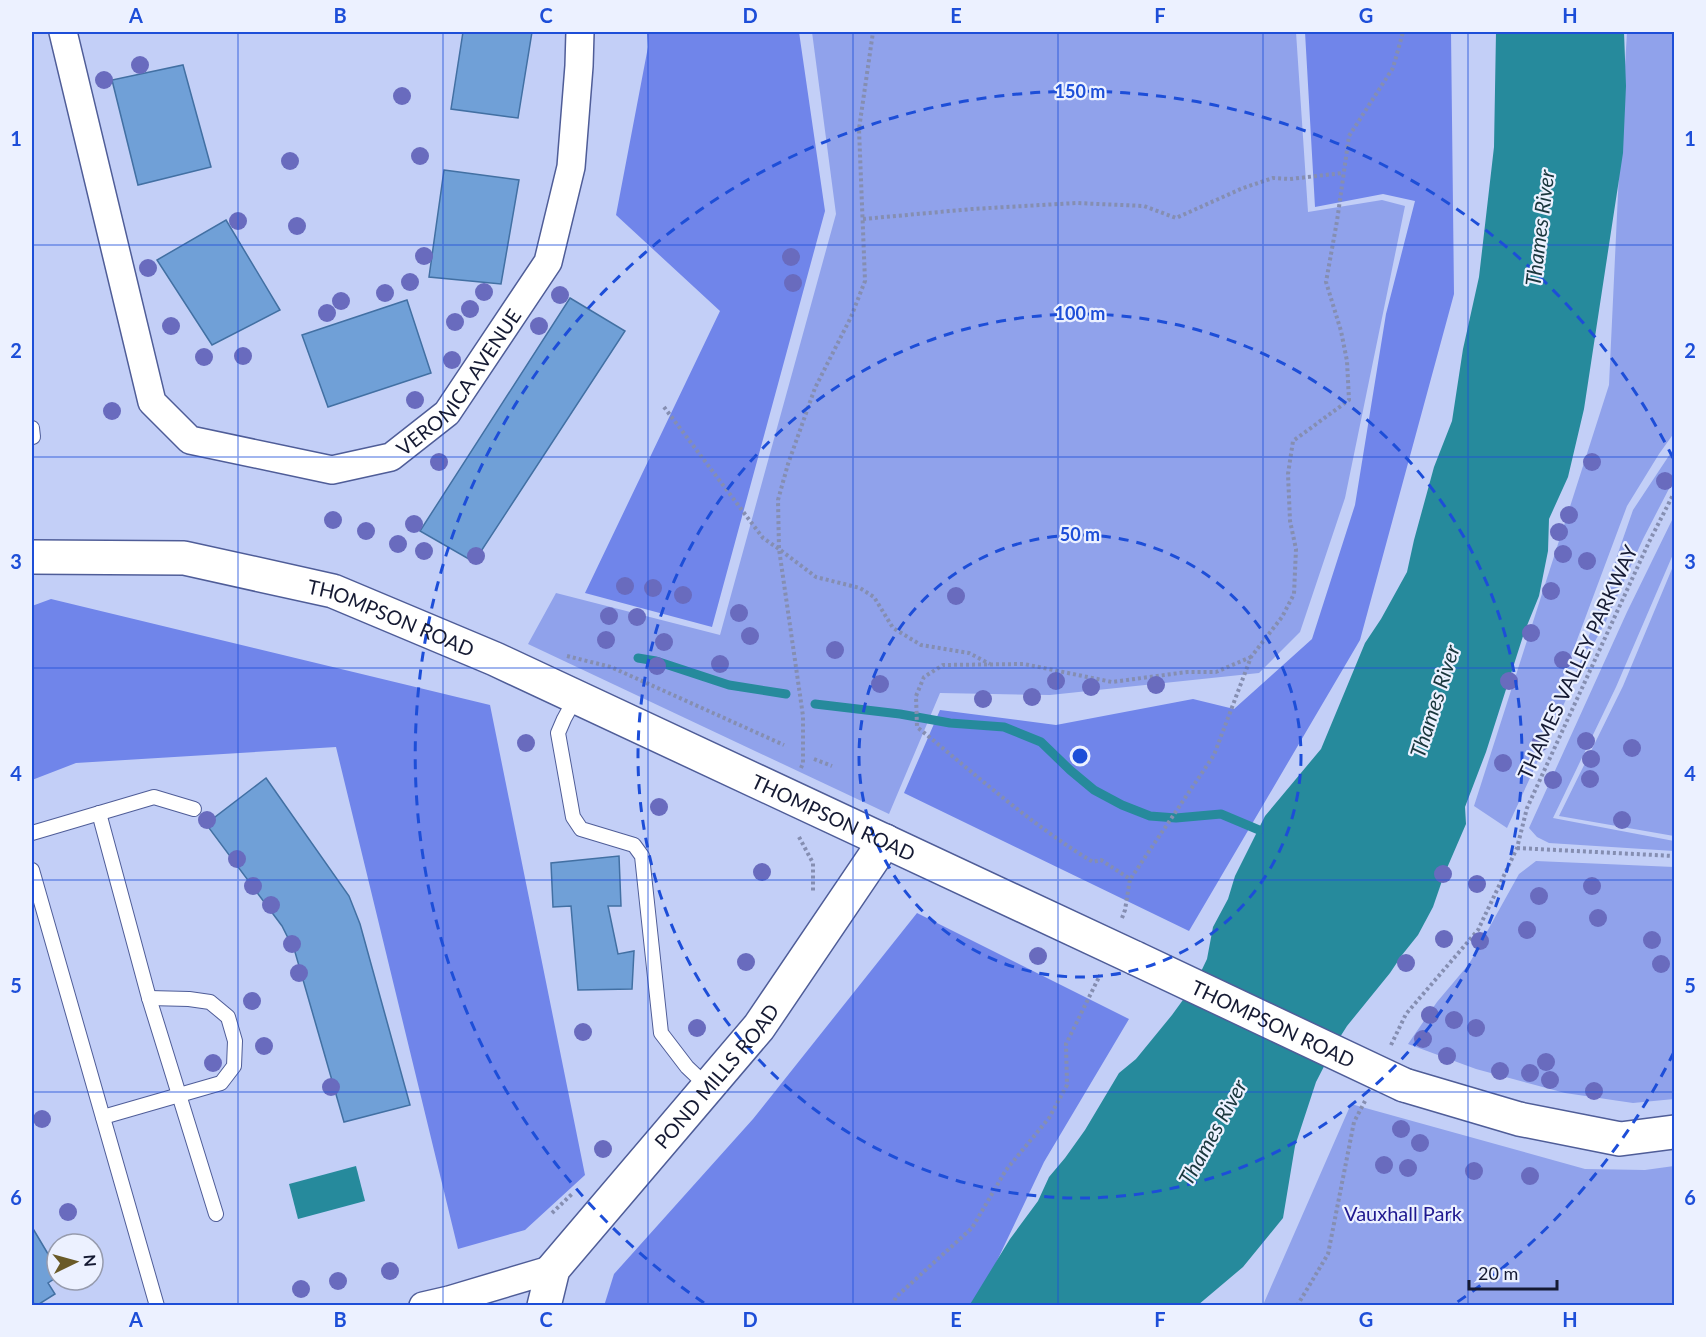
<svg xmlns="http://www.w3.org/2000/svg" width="1706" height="1337" viewBox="0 0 1706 1337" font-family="Lato,sans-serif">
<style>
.green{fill:#90a2eb}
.forest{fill:#7085ea}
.water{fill:#268a9c}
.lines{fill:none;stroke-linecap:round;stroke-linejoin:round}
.stream{stroke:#268a9c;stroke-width:9}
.building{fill:#70a0d7;stroke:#4270a3;stroke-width:1.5}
.service-casing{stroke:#4f5d98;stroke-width:16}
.minor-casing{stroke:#4f5d98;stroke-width:30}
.tertiary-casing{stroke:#4f5d98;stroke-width:36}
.secondary-casing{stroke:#4f5d98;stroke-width:36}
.path{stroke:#858eb1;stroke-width:4;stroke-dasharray:3 3;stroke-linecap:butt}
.service{stroke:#fff;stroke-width:14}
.minor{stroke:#fff;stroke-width:27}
.tertiary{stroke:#fff;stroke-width:33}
.secondary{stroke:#fff;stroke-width:33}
.tertiary-bridge-casing{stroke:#4f5d98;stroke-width:36;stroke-linecap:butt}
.tertiary-bridge{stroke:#fff;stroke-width:33}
.tree{fill:#696bbe}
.grid{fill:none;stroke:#1d4ed8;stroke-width:1.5;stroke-opacity:0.55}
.ring{fill:none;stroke:#1d4ed8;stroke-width:3;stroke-dasharray:10 8}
.labels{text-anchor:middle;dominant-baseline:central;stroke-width:4.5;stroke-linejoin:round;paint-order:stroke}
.street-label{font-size:20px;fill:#151a33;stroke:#ecf1ff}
.park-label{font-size:20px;fill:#1f1990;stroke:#ecf1ff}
.water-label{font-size:21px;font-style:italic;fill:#19363c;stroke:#ecf1ff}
.centre{fill:#1d4ed8;stroke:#ecf1ff;stroke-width:3}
.ring-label{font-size:18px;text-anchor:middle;font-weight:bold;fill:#1d4ed8;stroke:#ecf1ff;stroke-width:4.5;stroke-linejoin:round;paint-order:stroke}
.neatline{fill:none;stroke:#1d4ed8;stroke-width:2}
.grid-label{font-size:20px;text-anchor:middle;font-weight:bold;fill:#1d4ed8}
</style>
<rect width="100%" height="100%" fill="#c3cff7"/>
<g class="green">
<path d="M812,32H1296L1308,212L1382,200L1405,206L1345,498L1300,632L1259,673L1050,695L940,693L889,814L528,644L556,593L720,635L836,214Z"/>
<path d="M1627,32H1674V433L1659,454L1627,506L1561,683L1569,693L1507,828L1474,806L1609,385L1620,151Z"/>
<path d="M1674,448V479L1643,539L1606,621L1573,682L1633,510Z"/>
<path d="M1674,516V552L1616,687L1553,818L1674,841V851L1549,843L1537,837L1529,828L1627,612Z"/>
<path d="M1674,564V836L1559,816L1623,686Z"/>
<path d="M1536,861L1674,867V1099L1633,1103L1565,1093L1476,1069L1408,1044L1437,1002L1469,964L1519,874Z"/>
<path d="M1351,1104L1585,1169L1645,1170L1674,1166V1305H1263Z"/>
</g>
<g class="forest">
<path d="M647,32H799L825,211L712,627L585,593L720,311L616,215L648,47Z"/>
<path d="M1305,32H1451L1454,294L1360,640L1189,931L904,793L940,710L1056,725L1193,699L1234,709L1312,639L1355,505L1386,314L1415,201L1383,194L1315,207Z"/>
<path d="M51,599L490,705L585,1175L525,1230L458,1249L336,747L76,763L32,780V606Z"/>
<path d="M917,913L1129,1019L1044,1162L976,1305L604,1306L614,1274L753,1119Z"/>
</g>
<g class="water">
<path d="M1496,32H1624L1626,86L1623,153L1584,409L1568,477L1549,519L1548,551L1539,596L1524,633L1486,752L1465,807L1466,824L1444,875L1433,907L1418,935L1402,955L1390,973L1347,1026L1335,1045L1316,1082L1295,1146L1283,1218L1243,1267L1198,1305L969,1306L1010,1239L1038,1201L1049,1177L1065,1158L1085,1130L1119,1073L1136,1059L1172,1015L1196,982L1207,959L1213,927L1228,899L1235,876L1265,816L1321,749L1365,643L1381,619L1407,572L1414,540L1434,467L1452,421L1463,349L1479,277L1494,147Z"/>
<path d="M356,1166L365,1201L298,1219L289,1184Z"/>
</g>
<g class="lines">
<g class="stream">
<path d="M638,658L656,661L729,685L786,694"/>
<path d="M815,704L900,714L950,723L1004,727L1041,742L1070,770L1094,790L1122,805L1150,816L1176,818L1221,814L1259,830"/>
</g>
</g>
<g class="building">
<path d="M463,32H532L518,118L451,109Z"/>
<path d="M183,65L211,167L138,185L112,80Z"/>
<path d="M444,170L519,180L501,284L429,277Z"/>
<path d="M226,220L280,310L212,345L157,260Z"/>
<path d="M570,298L625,331L474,562L420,531Z"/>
<path d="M407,300L431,373L328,407L302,335Z"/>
<path d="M266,778L349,896L360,924L410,1105L344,1122L295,952L282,926L206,824Z"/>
<path d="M619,856L621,906H608L618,954L634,951L632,989L578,990L571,906L553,907L551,863Z"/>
<path d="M32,1227L57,1269V1277L48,1283L55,1294L36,1306L32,1301Z"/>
</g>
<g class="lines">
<g class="service-casing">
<g id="service">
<path d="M32,428L33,437"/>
<path d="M576,697L564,719L558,733L573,817L581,829L634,845L642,856L661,1033L687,1067L708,1087"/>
<path d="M99,813L149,998L216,1214"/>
<path d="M32,833L154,797L194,809"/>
<path d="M32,870L157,1306"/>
<path d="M103,1117L221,1083L234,1066L235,1041L228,1017L210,1002L189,999L149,998"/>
</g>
</g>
<g class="minor-casing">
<g id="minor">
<path id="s1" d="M63,32L152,402L190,440L332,470L391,457L447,413L548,262L571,167L579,66L580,32"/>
<path d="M423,1306L449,1300L553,1269"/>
</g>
</g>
<g class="tertiary-casing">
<g id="tertiary">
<path id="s2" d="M32,557L184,558L333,591L495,659L1135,958"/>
<path d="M1404,1085L1519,1119L1620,1139L1674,1132"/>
</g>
</g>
<g class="secondary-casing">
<g id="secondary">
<path id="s3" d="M544,1306L553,1269L759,1027L885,841"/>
</g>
</g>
<g class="path">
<path d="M863,219L972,209L1076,203L1144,206L1176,218L1243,188L1273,178L1290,179L1343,173"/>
<path d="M664,407L763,538L779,549L816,577L860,588L874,597L893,628L921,645L969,653L990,664"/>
<path d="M567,656L611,667L784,745"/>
<path d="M814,759L832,766"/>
<path d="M801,768L803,763V716L779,549L778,500L788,464L815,388L851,317L865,281L859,129L873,32"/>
<path d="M799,837L813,863V891"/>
<path d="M1517,848L1674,856"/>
<path d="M1131,878L1214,755L1251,657L1282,617L1294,594L1296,549L1290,521L1288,474L1293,441L1349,400L1347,361L1341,331L1326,282L1337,221L1349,136L1393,68L1403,32"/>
<path d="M1122,918L1125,910L1130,879L1101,860L1093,862C1030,824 975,774 917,727L916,696L924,677L943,665L1024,664L1112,682L1187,672H1216L1251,657"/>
<path d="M1391,1045L1406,1014L1478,930L1517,848L1527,808L1649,542L1674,493"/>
<path d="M552,1213L573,1193"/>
<path d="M892,1306L896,1297L972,1228L1006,1170L1049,1118L1067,1085L1066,1044L1100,975"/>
<path d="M1297,1306L1328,1254L1354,1122L1365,1101"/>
</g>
<use href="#service" class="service"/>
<use href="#minor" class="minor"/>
<use href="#tertiary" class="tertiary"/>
<use href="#secondary" class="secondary"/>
<g class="tertiary-bridge-casing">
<g id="tertiary-bridge">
<path id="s4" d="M1135,958L1404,1085"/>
</g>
</g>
<use href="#tertiary-bridge" class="tertiary-bridge"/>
</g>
<g class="tree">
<circle cx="140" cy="65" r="9"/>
<circle cx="104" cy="80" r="9"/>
<circle cx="402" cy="96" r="9"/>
<circle cx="420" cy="156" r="9"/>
<circle cx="290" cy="161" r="9"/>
<circle cx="238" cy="221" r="9"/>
<circle cx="297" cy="226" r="9"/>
<circle cx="424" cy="256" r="9"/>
<circle cx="791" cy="257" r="9"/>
<circle cx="148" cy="268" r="9"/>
<circle cx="410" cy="282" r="9"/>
<circle cx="793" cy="283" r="9"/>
<circle cx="484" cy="292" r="9"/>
<circle cx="385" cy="293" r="9"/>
<circle cx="560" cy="295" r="9"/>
<circle cx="341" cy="301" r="9"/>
<circle cx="470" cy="309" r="9"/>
<circle cx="327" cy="313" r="9"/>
<circle cx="455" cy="322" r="9"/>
<circle cx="171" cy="326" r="9"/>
<circle cx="539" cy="326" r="9"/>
<circle cx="243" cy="356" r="9"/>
<circle cx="204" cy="357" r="9"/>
<circle cx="452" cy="360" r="9"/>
<circle cx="415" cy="400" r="9"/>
<circle cx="112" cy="411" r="9"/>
<circle cx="439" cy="462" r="9"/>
<circle cx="1592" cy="462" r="9"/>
<circle cx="1665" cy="481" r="9"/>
<circle cx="1569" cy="515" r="9"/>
<circle cx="333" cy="520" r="9"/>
<circle cx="414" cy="524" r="9"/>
<circle cx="366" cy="531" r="9"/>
<circle cx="1559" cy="532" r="9"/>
<circle cx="398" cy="544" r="9"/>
<circle cx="424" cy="551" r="9"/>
<circle cx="1563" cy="554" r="9"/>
<circle cx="476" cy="556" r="9"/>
<circle cx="1587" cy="561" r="9"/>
<circle cx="625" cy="586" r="9"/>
<circle cx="653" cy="588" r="9"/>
<circle cx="1551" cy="591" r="9"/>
<circle cx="683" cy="595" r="9"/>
<circle cx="956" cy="596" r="9"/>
<circle cx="739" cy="613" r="9"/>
<circle cx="609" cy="616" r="9"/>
<circle cx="637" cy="617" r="9"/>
<circle cx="1531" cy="633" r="9"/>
<circle cx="750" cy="636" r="9"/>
<circle cx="606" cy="640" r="9"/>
<circle cx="664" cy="642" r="9"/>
<circle cx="835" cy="650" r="9"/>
<circle cx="1563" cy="660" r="9"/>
<circle cx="720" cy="664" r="9"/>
<circle cx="657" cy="666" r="9"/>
<circle cx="1056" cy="681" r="9"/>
<circle cx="1509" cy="681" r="9"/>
<circle cx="880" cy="684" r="9"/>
<circle cx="1156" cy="685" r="9"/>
<circle cx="1091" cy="687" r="9"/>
<circle cx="1032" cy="697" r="9"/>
<circle cx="983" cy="699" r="9"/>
<circle cx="1586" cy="741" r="9"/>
<circle cx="1541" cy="742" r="9"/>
<circle cx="526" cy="743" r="9"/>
<circle cx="1632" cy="748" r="9"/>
<circle cx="1591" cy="759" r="9"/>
<circle cx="1503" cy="763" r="9"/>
<circle cx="1590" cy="779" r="9"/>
<circle cx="1553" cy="780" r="9"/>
<circle cx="659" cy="807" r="9"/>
<circle cx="207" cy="820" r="9"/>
<circle cx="1622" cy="820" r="9"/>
<circle cx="237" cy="859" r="9"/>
<circle cx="762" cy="872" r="9"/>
<circle cx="1443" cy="874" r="9"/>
<circle cx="1477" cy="884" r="9"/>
<circle cx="253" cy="886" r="9"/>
<circle cx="1592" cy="886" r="9"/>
<circle cx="1539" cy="896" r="9"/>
<circle cx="271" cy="905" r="9"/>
<circle cx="1598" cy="918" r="9"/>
<circle cx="1527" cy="930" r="9"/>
<circle cx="1444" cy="939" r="9"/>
<circle cx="1652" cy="940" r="9"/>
<circle cx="1480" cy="941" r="9"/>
<circle cx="292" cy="944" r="9"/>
<circle cx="1038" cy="956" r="9"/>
<circle cx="746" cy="962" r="9"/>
<circle cx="1406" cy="963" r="9"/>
<circle cx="1661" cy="964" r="9"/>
<circle cx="299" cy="973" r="9"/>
<circle cx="252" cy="1001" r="9"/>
<circle cx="1430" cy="1015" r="9"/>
<circle cx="1454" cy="1020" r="9"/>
<circle cx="697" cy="1028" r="9"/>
<circle cx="1476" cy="1028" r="9"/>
<circle cx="583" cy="1032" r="9"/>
<circle cx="1423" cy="1039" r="9"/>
<circle cx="264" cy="1046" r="9"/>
<circle cx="1447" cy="1056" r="9"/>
<circle cx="1546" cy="1062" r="9"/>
<circle cx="213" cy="1063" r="9"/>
<circle cx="1500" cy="1071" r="9"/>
<circle cx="1530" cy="1073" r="9"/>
<circle cx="1550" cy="1080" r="9"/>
<circle cx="331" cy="1087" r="9"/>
<circle cx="1594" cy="1091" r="9"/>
<circle cx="42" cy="1119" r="9"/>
<circle cx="1401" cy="1129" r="9"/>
<circle cx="1420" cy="1143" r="9"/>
<circle cx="603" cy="1149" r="9"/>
<circle cx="1384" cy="1165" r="9"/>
<circle cx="1408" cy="1168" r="9"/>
<circle cx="1474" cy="1171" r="9"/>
<circle cx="1530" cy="1176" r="9"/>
<circle cx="68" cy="1212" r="9"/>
<circle cx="390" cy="1271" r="9"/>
<circle cx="338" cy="1281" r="9"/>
<circle cx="301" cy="1289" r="9"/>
</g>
<path class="grid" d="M238,32V1306M443,32V1306M648,32V1306M853,32V1306M1058,32V1306M1263,32V1306M1468,32V1306M32,245H1674M32,457H1674M32,668H1674M32,880H1674M32,1092H1674"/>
<g class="ring">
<circle cx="1080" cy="756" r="221"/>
<circle cx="1080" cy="756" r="442"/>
<path d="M1674 1052A664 664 0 0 1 1456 1303M704 1303A664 664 0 1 1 1674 460"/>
</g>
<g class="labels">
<g class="street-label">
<text stroke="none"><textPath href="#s1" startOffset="742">VERONICA AVENUE</textPath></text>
<text stroke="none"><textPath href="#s2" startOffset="368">THOMPSON ROAD</textPath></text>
<text transform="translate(1577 662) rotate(-65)">THAMES VALLEY PARKWAY</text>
<text stroke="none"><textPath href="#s2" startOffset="854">THOMPSON ROAD</textPath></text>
<text stroke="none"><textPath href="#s4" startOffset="153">THOMPSON ROAD</textPath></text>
<text stroke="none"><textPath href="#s3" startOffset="291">POND MILLS ROAD</textPath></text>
</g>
<g class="park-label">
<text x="1403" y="1213">Vauxhall Park</text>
</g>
<g class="water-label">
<text transform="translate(1539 228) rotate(-83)">Thames River</text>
<text transform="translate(1434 701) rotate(-72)">Thames River</text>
<text transform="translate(1212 1132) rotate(-61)">Thames River</text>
</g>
</g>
<circle cx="1080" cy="756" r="9" class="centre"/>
<g class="ring-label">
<text x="1080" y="98">150 m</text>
<text x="1080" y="320">100 m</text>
<text x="1080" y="541">50 m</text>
</g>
<rect width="1706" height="1337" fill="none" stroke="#ecf1ff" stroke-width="66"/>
<g transform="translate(75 1262) rotate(85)"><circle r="28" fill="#ecf1ff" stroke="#969bad" stroke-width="1.5"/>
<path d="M0-4.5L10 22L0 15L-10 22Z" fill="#695a27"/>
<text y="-9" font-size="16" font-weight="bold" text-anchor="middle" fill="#151a33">N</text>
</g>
<path d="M1469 1280v9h88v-9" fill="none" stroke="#151a33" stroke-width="3"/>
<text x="1478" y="1280" font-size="18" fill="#151a33" stroke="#ecf1ff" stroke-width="4.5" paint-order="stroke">20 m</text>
<rect x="33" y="33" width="1640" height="1271" class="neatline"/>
<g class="grid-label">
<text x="136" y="23">A</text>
<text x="340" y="23">B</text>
<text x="546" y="23">C</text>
<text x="750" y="23">D</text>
<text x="956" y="23">E</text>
<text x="1160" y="23">F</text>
<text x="1366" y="23">G</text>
<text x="1570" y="23">H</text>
<text x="16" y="146">1</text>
<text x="1690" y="146">1</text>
<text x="16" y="358">2</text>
<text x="1690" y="358">2</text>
<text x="16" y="569">3</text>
<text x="1690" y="569">3</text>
<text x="16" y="781">4</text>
<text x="1690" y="781">4</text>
<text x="16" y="993">5</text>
<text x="1690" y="993">5</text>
<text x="16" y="1205">6</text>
<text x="1690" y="1205">6</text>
<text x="136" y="1327">A</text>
<text x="340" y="1327">B</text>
<text x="546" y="1327">C</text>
<text x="750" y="1327">D</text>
<text x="956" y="1327">E</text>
<text x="1160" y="1327">F</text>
<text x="1366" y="1327">G</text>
<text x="1570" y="1327">H</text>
</g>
</svg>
